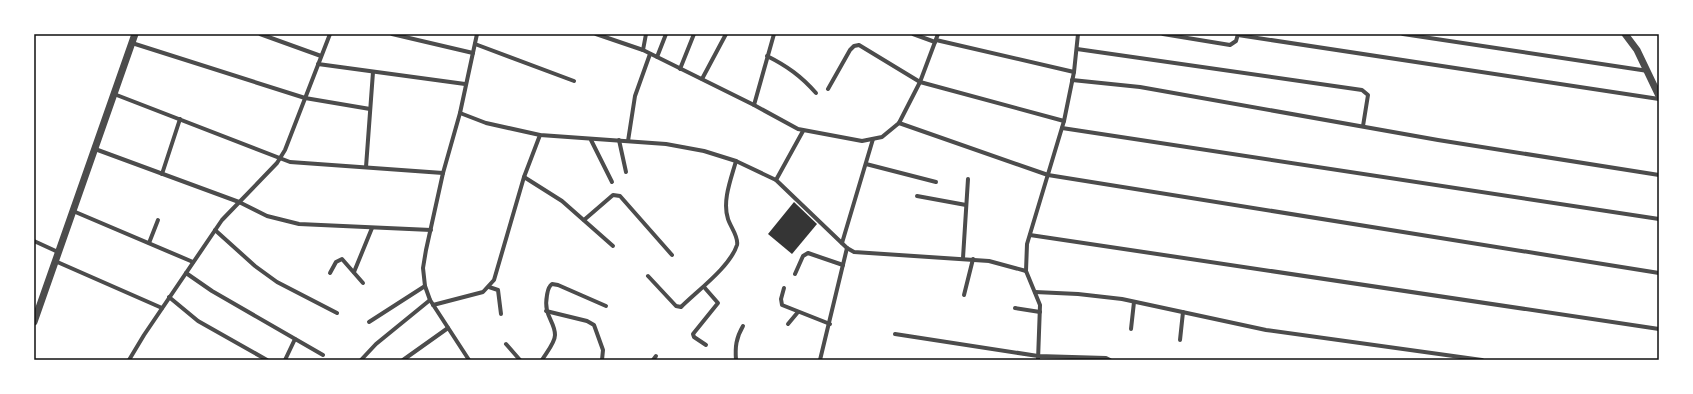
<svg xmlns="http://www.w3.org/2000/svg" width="1693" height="394" viewBox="0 0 1693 394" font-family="'Titillium Web',sans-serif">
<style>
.building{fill:#353535}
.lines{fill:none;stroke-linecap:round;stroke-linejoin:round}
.minor{stroke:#4c4c4c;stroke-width:4}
.tertiary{stroke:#4c4c4c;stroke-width:7}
.neatline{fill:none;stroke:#111;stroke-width:1.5}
</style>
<rect width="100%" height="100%" fill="#fff"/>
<path class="building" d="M794,202L817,224L792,254L768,234Z"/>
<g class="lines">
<g class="minor">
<path d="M260,34L321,56"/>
<path d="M392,34L473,53"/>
<path d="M596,34L643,50L754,105L798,129L862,141L882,137L899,123L920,82L938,34"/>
<path d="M913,34L935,42"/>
<path d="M1163,34L1230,45L1236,41L1238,34"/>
<path d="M1403,34L1648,71"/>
<path d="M1238,35L1659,99"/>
<path d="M936,40L1074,72"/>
<path d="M132,43L305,98L370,109"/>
<path d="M475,44L574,81"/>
<path d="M1077,49L1362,90L1368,95L1363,126"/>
<path d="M643,50L646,34"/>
<path d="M767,56C787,66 801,76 816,93"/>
<path d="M657,57L666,34"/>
<path d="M318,64L465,84"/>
<path d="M680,69L694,34"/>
<path d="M702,79L726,34"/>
<path d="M1072,80L1140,87L1438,140L1659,175"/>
<path d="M828,89L850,50L854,46L859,45L920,82L1064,121"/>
<path d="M114,94L290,162L443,173"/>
<path d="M754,105L774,34"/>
<path d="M460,113L486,123L540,135L666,144L704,151L736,161L776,180L847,248L854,252L989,261L1026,271"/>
<path d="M899,123L1048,175L1659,273"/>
<path d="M1062,128L1659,219"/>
<path d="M591,140L612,182"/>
<path d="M619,140L626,172"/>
<path d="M628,141L635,96L650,54"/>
<path d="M95,149L239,202L267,216L299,224L431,230"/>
<path d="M866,164L936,182"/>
<path d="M366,167L373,72"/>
<path d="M162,174L180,119"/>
<path d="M524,177L562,201L613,246"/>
<path d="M776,180L803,131"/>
<path d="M917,196L966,205"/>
<path d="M73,211L193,262"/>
<path d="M584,220L613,195L620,196L672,255"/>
<path d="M215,230L255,266L277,282L337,313"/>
<path d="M1030,235L1659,329"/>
<path d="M34,241L58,252"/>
<path d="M149,243L158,220"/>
<path d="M842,243L873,139"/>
<path d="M963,258L968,179"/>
<path d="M55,261L162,308"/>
<path d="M354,272L372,228"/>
<path d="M186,273L212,291L323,355"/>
<path d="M330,273L336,262L342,259L363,283"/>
<path d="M795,274L803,256L808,253L843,265"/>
<path d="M648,276L676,306L681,307C697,291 730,267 737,245C739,237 730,226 728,219C722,201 731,179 736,161"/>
<path d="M489,287L498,290L501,314"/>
<path d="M704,287L718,303L693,334L694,337L706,345"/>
<path d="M784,288L781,299L782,305L830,324"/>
<path d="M1035,292L1078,294L1122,299L1266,330L1482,360"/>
<path d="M964,295L973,259"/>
<path d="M169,297L198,321L267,360"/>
<path d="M433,305L483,292L494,280L524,177L540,135"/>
<path d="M1015,308L1040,312"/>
<path d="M546,311L587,321L594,325L603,350L602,360"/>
<path d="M369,322L425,286"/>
<path d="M788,324L798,312"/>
<path d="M1131,329L1134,302"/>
<path d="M895,334L1038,356L1106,358L1110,360"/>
<path d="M1180,340L1183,312"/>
<path d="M506,344L520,360"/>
<path d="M129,360L144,335L222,220L277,163L285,150L330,34"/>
<path d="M285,360L295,339"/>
<path d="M361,360L376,344L430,300"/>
<path d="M403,360L448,328"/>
<path d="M469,360L430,300L425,286L423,268L426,250L443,173L460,113L477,34"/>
<path d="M542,360C546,353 555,343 555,335C555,321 543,316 547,295C548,290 548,287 552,284L558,285L606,306"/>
<path d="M653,360L656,356"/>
<path d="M736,360C735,347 736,338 743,326"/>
<path d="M820,360L847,248"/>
<path d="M1038,360L1040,305L1026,271L1027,244L1064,121L1074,72L1078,34"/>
</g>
<g class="tertiary">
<path d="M1625,34L1637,50L1659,96"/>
<path d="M34,322L135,34"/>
</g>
</g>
<rect width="1693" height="394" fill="none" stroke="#ffffff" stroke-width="70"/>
<rect x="35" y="35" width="1623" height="324" class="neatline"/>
</svg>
